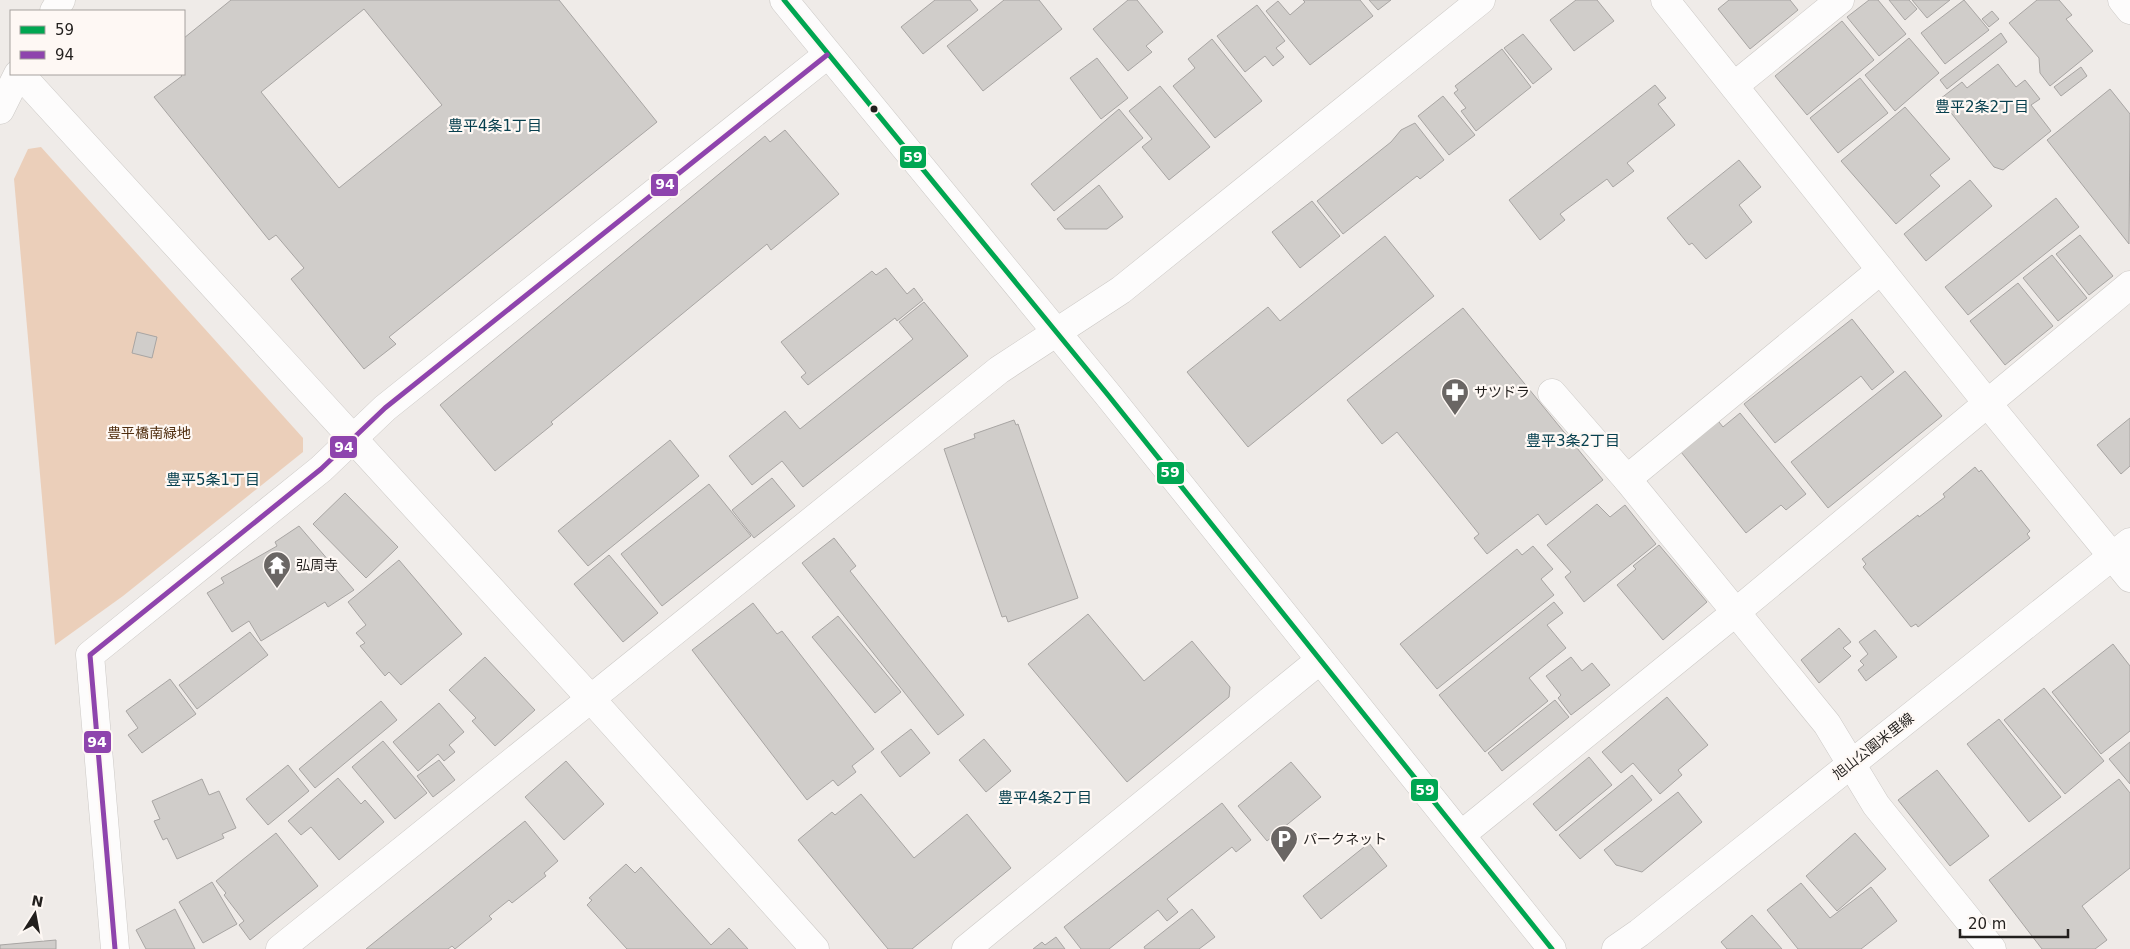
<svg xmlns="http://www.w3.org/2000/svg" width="2130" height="949" viewBox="0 0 2130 949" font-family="'DejaVu Sans','Noto Sans JP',sans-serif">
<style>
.green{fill:#ebcfba}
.building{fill:#d0cdca;stroke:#a8a5a3;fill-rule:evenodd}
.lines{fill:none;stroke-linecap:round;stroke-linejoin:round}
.minor-casing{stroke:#ccc9c6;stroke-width:29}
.major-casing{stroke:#ccc9c6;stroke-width:29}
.highway-casing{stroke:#ccc9c6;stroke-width:29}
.minor{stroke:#fdfcfc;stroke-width:28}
.major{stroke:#fdfcfc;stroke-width:28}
.highway{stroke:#fdfcfc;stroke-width:28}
.bus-1-casing{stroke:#fef8f4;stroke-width:9}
.bus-2-casing{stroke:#fef8f4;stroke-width:9}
.bus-1{stroke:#00a651;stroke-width:5}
.bus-2{stroke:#8e44ad;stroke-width:5}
.bus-dot{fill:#221f1d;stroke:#fef8f4;stroke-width:2}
.labels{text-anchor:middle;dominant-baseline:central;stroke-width:4.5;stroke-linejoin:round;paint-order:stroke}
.poi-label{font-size:14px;fill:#221f1d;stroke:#fef8f4;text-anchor:start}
.park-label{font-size:14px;fill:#4f2c0d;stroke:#fef8f4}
.street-label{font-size:14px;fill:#221f1d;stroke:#fef8f4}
.neighbourhood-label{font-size:15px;fill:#07404f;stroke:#fef8f4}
.line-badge{stroke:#fef8f4;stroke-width:2}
.badge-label{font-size:14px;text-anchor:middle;font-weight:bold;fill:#fff}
</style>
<rect width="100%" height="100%" fill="#efebe8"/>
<path class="green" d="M41,147L303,438V452L123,596L55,645L14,179L28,149Z"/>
<g class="building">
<path d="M231,0H559L657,122L389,337L396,344L364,369L291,279L304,268L276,235L269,240L154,97L182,76L180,74H184V38ZM364,9L442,105L339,188L261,92Z"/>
<path d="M935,0H970L978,10L923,54L901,27Z"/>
<path d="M1004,0H1039L1062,29L983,91L947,46Z"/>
<path d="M1128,0H1137L1163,32L1146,46L1152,52L1128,71L1093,29Z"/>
<path d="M1303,0H1360L1373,16L1310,65L1266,11L1278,1L1290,15L1305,2Z"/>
<path d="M1369,0H1391L1378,10Z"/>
<path d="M1576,0H1597L1614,21L1574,51L1550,20Z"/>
<path d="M1729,0H1790L1798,10L1750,49L1718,9Z"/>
<path d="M1869,0H1878L1906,34L1879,56L1847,17Z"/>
<path d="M1889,0H1909L1917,9L1905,20Z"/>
<path d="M1912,0H1950L1927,18Z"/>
<path d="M1964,0L1989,30L1945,64L1921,33Z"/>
<path d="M2037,0H2059L2072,15L2066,19L2093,51L2050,86L2040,73L2039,58L2009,23Z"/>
<path d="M1257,5L1285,41L1276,48L1284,57L1273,66L1265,56L1245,72L1217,36Z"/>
<path d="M1992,11L1999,19L1989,27L1982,19Z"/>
<path d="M1842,21L1874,60L1807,115L1775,76Z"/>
<path d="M2001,33L2007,42L1947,89L1940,80Z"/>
<path d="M1523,34L1552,69L1533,84L1504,48Z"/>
<path d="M1909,38L1939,73L1895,111L1865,75Z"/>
<path d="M1212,39L1262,101L1215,138L1173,86L1195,68L1188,59Z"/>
<path d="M1502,49L1531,87L1476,131L1461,111L1466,108L1454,93L1458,90L1455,86Z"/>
<path d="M1097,58L1128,98L1101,119L1070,78Z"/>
<path d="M1998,64L2016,87L2025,80L2040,99L2031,105L2051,131L2003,170L1994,167L1940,99L1962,82L1967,88Z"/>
<path d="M2081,67L2087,76L2061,96L2054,87Z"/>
<path d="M1860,78L1888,113L1838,153L1810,118Z"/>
<path d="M1655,85L1666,98L1658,104L1675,125L1627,163L1634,171L1613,187L1607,179L1560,214L1565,220L1540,240L1509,200Z"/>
<path d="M1160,86L1210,147L1169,180L1142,147L1152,139L1129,111Z"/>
<path d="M2110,89L2130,114L2129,244L2047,140Z"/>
<path d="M1443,96L1475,135L1449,155L1418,116Z"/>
<path d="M1905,107L1950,159L1930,175L1940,186L1896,224L1841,161Z"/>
<path d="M1119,109L1143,138L1054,211L1031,184Z"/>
<path d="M1415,123L1444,160L1420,179L1417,176L1343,234L1317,201L1391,142L1401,130Z"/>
<path d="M785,130L839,194L771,250L767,244L551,422L553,424L495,471L440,405L765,136L770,142Z"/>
<path d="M1739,160L1761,187L1739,205L1752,222L1706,259L1692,243L1689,245L1667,218Z"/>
<path d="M1970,180L1992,206L1926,261L1904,234Z"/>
<path d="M1099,185L1123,217L1107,229H1065L1057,219Z"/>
<path d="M2056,198L2079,227L1968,315L1945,287Z"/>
<path d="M1312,201L1340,236L1300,268L1272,232Z"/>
<path d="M2080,235L2113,276L2089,295L2056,254Z"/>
<path d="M1385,236L1434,296L1248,447L1187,372L1268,307L1280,321Z"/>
<path d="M2052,255L2087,298L2058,321L2023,278Z"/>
<path d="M886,268L907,294L914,288L923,300L897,321L895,318L808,385L801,377L806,373L781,342L872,271L876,275Z"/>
<path d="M2018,283L2053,326L2005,365L1970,321Z"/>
<path d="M924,302L968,356L803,487L782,461L752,485L729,456L785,411L800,429L913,339L899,322Z"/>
<path d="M1463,308L1603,480L1546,525L1538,514L1487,554L1474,538L1479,534L1397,432L1382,444L1347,400Z"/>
<path d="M1852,319L1894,372L1872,390L1861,376L1775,443L1744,404Z"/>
<path d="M137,332L157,337L152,358L132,353Z"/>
<path d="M1905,371L1942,416L1828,508L1791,462Z"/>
<path d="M1740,413L1806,494L1786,510L1781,505L1746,533L1677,447L1715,417L1723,427Z"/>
<path d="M2130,418V466L2121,474L2097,445Z"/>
<path d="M1014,420L1016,425L1018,424L1078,598L1008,622L1006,616L1002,617L944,449L975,438L974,434Z"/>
<path d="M670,440L699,476L588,566L558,531Z"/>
<path d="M1975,467L1979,472L1981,470L2030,531L2027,534L2030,538L1918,627L1916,624L1911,627L1863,567L1866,564L1862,559L1918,515L1919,517L1945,497L1943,494Z"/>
<path d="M772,478L795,506L754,538L732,510Z"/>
<path d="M709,484L751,536L662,606L621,554Z"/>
<path d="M345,493L398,547L366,578L313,524Z"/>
<path d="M1597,504L1610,517L1625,505L1656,544L1584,602L1565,577L1571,572L1547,545Z"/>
<path d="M299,526L354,590L328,607L325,602L261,641L249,621L232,632L207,593L224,583L221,578L277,546L275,542Z"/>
<path d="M834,538L856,566L850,571L964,715L938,735L802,563Z"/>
<path d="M1659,545L1707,602L1663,640L1617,585L1636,569L1633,566Z"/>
<path d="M1533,546L1553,569L1541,579L1554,595L1437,689L1400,644L1517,549L1522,555Z"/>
<path d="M609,555L658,613L623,642L574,584Z"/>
<path d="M399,560L462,634L401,685L389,672L385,676L360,646L365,643L356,633L366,625L348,602Z"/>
<path d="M1554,602L1563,613L1547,625L1566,648L1529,678L1548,701L1485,752L1439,695Z"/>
<path d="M753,603L777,634L782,631L874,749L852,766L856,772L838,786L833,780L807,800L692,650Z"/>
<path d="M1088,614L1144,681L1192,641L1230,687L1229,697L1127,782L1028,664Z"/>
<path d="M838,616L901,692L875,713L812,637Z"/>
<path d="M1839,628L1851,642L1843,648L1851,656L1819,683L1801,660Z"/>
<path d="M1875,630L1897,657L1866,681L1858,670L1864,665L1860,661L1868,654L1859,642Z"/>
<path d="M250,632L268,655L197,709L179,685Z"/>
<path d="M2113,644L2130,666V731L2101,754L2052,692Z"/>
<path d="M485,657L535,710L495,746L472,721L476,718L449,690Z"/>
<path d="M1571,657L1582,671L1592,663L1610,685L1571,715L1558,698L1561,695L1546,676Z"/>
<path d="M170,679L196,714L142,753L128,735L138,728L126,711Z"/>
<path d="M2044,688L2104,761L2065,794L2004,720Z"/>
<path d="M1667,697L1708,745L1678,770L1682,775L1660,794L1633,763L1621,773L1602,752Z"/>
<path d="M1555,700L1569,717L1502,771L1488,753Z"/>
<path d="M381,701L397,720L315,788L299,769Z"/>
<path d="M439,703L464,732L449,745L455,752L444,761L438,754L418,771L393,742Z"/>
<path d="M1999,719L2061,797L2029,822L1967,744Z"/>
<path d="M911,729L930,753L900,777L881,752Z"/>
<path d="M984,739L1011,771L986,792L959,760Z"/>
<path d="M383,741L427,793L395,819L352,767Z"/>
<path d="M2130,742V784L2109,759Z"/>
<path d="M1589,757L1612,785L1556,831L1533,804Z"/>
<path d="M439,760L455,780L433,797L417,776Z"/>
<path d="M566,761L604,804L564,840L525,797Z"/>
<path d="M1291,762L1321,797L1267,841L1238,806Z"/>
<path d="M288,765L309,791L268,825L246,799Z"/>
<path d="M1937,770L1989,836L1950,866L1898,800Z"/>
<path d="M1632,775L1652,800L1580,859L1559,835Z"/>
<path d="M338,778L361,804L365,800L384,822L339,860L311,827L301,835L288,821Z"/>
<path d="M202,779L209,795L219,791L236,828L222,834L224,838L177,859L167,838L163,840L154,821L160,819L152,801Z"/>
<path d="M2119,779L2130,793V868L2082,906L2107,940L2095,949H2042L1989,880Z"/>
<path d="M1678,792L1702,822L1642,872L1616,865L1604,850Z"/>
<path d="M861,794L914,858L967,814L1011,868L912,949H888L798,840L832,812L835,815Z"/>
<path d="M1222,803L1251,840L1236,852L1232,847L1167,899L1178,912L1167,921L1158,910L1109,949H1081L1064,927Z"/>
<path d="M525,821L558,861L544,873L546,876L512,903L509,900L489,916L492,919L455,949L452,946L448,949H366Z"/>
<path d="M276,833L318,886L250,940L239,925L244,921L224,895L226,893L216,881Z"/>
<path d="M1855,833L1886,869L1837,911L1806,876Z"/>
<path d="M1369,843L1387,866L1321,919L1303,896Z"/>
<path d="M626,864L635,873L641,867L711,945L729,928L748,949H627L587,905L592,900L589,898Z"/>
<path d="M212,882L237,924L203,943L179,902Z"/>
<path d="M1801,883L1830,918L1871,887L1897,921L1861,949H1798L1767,910Z"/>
<path d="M175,909L195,949H146L136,930Z"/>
<path d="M1192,909L1215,937L1199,949H1145L1144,947Z"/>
<path d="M1752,915L1782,949H1727L1721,942Z"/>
<path d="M1056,937L1065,949H1033L1042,942L1045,945Z"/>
<path d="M56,940V949H0V945Z"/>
</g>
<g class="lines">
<g class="minor-casing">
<g id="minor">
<path d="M1665,0L1988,404L2130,578"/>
<path d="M2122,0L2130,10"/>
<path d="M54,11L61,0"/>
<path d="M20,74L591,699L815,949"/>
<path d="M1734,86L1840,0"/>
<path d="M0,110L18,74"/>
<path d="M1552,393L1627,479L1827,724L1876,805L1992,949"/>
<path d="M1627,479L1881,270"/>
<path d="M1461,835L1736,612L2130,285"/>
<path d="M115,949L90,655L321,469L385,408L827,55"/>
<path d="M280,949L999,370L1121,290L1481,0"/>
<path d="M966,949L1320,660"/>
</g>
</g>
<g class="major-casing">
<path id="major" d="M1616,949L1639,933L2130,542"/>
</g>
<g class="highway-casing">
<path id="highway" d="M784,0L1108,395L1552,949"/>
</g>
<use href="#minor" class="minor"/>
<use href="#major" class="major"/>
<use href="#highway" class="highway"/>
<g class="bus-1-casing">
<path id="bus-1" d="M784,0L1108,395L1552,949"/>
</g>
<g class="bus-2-casing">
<path id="bus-2" d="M115,949L90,655L321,469L385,408L827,55"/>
</g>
<use href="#bus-1" class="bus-1"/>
<use href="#bus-2" class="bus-2"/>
</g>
<defs>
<g id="pharmacy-pin" transform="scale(1.4375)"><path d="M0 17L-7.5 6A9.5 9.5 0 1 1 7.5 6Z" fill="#6a6664" stroke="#fef8f4"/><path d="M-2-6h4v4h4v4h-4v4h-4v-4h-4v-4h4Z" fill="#fff"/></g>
<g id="temple-pin" transform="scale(1.4375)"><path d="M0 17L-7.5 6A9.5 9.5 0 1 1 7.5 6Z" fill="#6a6664" stroke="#fef8f4"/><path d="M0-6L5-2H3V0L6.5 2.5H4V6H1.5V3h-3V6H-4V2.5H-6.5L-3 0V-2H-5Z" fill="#fff"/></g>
<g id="parking-pin" transform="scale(1.4375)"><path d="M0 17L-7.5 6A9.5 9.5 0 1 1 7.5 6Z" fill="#6a6664" stroke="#fef8f4"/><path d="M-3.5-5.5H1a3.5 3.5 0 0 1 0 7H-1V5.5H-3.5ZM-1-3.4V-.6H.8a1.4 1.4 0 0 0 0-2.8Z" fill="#fff"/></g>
</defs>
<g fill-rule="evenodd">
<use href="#pharmacy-pin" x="1455" y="392"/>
<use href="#temple-pin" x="277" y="565"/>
<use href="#parking-pin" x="1284" y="839"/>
</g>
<circle class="bus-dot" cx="874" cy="109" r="4.5"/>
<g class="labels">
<g class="poi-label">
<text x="1474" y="392">サツドラ</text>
<text x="296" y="565">弘周寺</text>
<text x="1303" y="839">パークネット</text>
</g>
<g class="park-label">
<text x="149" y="433">豊平橋南緑地</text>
</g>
<g class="street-label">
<text transform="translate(1873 746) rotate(-38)">旭山公園米里線</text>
</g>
<g class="neighbourhood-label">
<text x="1982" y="107">豊平2条2丁目</text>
<text x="495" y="126">豊平4条1丁目</text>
<text x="1573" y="441">豊平3条2丁目</text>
<text x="213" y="480">豊平5条1丁目</text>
<text x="1045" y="798">豊平4条2丁目</text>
</g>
</g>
<g class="line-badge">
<rect x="899" y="145" width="28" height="24" rx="5" fill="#00a651"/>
<rect x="650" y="173" width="29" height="24" rx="5" fill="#8e44ad"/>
<rect x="329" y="435" width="29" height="24" rx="5" fill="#8e44ad"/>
<rect x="1156" y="461" width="29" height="24" rx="5" fill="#00a651"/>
<rect x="83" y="730" width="29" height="24" rx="5" fill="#8e44ad"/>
<rect x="1410" y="778" width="29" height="24" rx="5" fill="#00a651"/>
</g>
<g class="badge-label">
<text x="913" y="162">59</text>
<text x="665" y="189">94</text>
<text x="344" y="452">94</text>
<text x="1170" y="477">59</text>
<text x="97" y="747">94</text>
<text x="1425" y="795">59</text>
</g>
<rect x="10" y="10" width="175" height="65" fill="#fef8f4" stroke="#a6a19e"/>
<rect x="20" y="26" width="25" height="8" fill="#00a651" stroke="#a6a19e"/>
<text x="55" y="35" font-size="15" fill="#221f1d">59</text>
<rect x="20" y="51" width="25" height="8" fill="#8e44ad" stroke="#a6a19e"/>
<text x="55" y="60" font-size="15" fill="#221f1d">94</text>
<g transform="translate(35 914) rotate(11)" stroke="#fef8f4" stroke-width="4" paint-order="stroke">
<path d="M0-4L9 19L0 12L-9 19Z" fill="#221f1d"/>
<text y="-8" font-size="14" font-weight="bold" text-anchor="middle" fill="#221f1d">N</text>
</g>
<path d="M1960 929v8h108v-8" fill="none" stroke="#221f1d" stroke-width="2.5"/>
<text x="1968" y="929" font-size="15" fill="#221f1d" stroke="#fef8f4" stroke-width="4" paint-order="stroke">20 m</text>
</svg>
